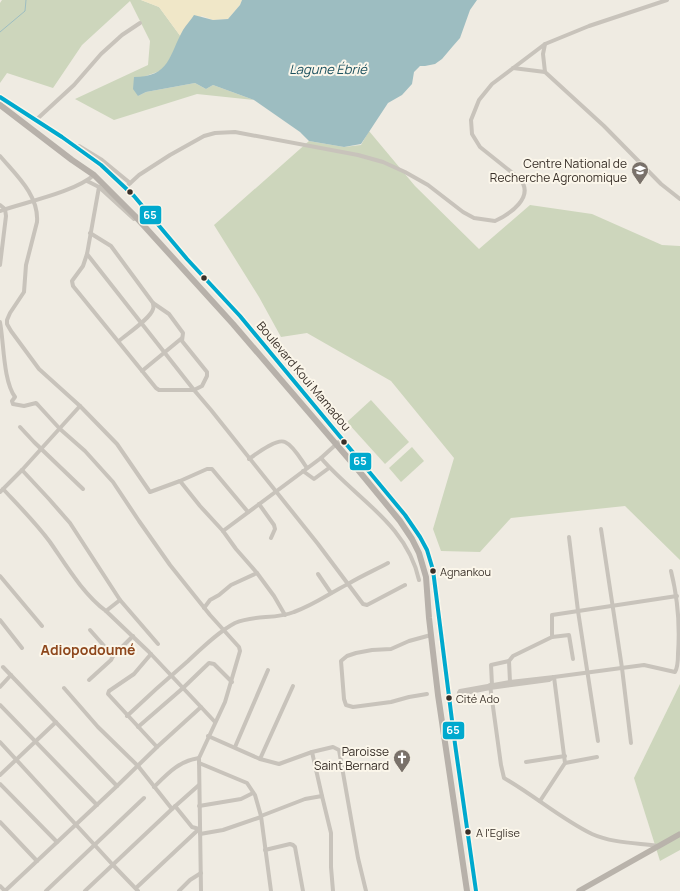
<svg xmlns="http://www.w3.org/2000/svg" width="680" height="891" viewBox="0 0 680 891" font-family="Manrope,sans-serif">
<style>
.green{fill:#cdd6bc}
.sand{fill:#f0e7c8}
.water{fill:#9dbdc1}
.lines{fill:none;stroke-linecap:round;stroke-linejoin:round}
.stream{stroke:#9dbdc1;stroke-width:1}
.street{stroke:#c8c3bb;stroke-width:4}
.secondary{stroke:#b9b3ab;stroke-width:5.5}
.primary{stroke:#b7b1aa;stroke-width:6}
.bus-1-casing{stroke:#fbf6ea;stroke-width:7}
.bus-1{stroke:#00a9ce;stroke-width:4}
.bus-dot{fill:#393029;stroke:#fbf6ea;stroke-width:1.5}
.labels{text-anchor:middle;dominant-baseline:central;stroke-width:4;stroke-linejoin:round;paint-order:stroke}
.bus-label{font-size:11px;fill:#393029;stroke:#fbf6ea;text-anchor:start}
.poi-label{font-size:12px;fill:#393029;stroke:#fbf6ea;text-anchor:end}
.street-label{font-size:12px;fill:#393029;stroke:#fbf6ea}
.water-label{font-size:13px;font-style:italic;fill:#1b505e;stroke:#fbf6ea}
.quarter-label{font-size:14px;font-weight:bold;fill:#8e471c;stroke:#fbf6ea}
.line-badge{stroke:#fbf6ea;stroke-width:1.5}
.badge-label{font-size:11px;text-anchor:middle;font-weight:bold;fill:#fff}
</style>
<rect width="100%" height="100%" fill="#efebe2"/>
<g class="green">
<path d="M2,0H141L159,7L181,37L167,64L160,71L143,77L138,96L146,92L195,83L206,89L213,85L254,100L197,94L114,120L75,99L148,65L150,41L130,1L82,45L53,88L7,73L0,83V3Z"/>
<path d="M369,131L415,186L479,249L530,205L592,214L662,245L680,246V560L625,506L511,518L480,552L441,551L433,529L454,458L391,381L307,333L281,337L259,297L214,225L309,141L344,147L361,145Z"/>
<path d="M371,400L409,442L385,464L347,422Z"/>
<path d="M412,447L424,461L401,482L389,468Z"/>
<path d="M680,684V850L660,861L634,778Z"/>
</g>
<path class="sand" d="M141,0H242L240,5L228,19L213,20L202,16L183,30L181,37L159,7Z"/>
<path class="water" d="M242,0H477L470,10L460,38L453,46L442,59L435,64L425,66H420L414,72L412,84L402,95L388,103L361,144L344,147L309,141L300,132L254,100L213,85L206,89L195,83L146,92L138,96L133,89L134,77C170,77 169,55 183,30C186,25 191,20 194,15L213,20L228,19L240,5Z"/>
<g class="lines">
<path class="stream" d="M0,32L25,11L26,0"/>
<g class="street">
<path d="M513,68L545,72L604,126L661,184L680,199"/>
<path d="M545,72L543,54L545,44"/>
<path d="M36,120L74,85L101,54L122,35L140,23"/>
<path d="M79,146L102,160L130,183"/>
<path d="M0,156C16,175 39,195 37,222L26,265L24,292L10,313L7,320V324L11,331L39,369L80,406L117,444L150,492L180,481L207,469H212L248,512"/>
<path d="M87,181L99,187L134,219"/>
<path d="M99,187L87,254L83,266L72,281L73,286L156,388L159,390H194L202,386L207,376V372L182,341L183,333L169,314L153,303"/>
<path d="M126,187L139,175L170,155L204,136L215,133L235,132L358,155L383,162L405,172L428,185L463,212L474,218L495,221C510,214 535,197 520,179L480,147L472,134L471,120L479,100L492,84L545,44L589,26L667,0"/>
<path d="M0,205L5,209L6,216L0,265"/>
<path d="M0,211C26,202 75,192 94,175"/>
<path d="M90,233L111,246L153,303C153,305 154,307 153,309C151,318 127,334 119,341"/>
<path d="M87,254L194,390L211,410L318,544L363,604L367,605L405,585"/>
<path d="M0,322C4,343 3,380 15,397L12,401L13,404L24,406L36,403L38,405L60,429L85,451L113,482L139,521L170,565L210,615L239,647L240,651L225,702L199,758L201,891"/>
<path d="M142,371L182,338"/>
<path d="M20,427L34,442L83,489"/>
<path d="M321,458C355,498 407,524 419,580"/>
<path d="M249,459C256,454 277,438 285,442C294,446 301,460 307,468"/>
<path d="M22,470L49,499L70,523L120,600L158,644"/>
<path d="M303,471L314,479L329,468"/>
<path d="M180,481L200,506L223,531L236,549L257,573L274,596L285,615"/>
<path d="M3,489C19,506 36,523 50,542C66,565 83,594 106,611L149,652L201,707"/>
<path d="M0,492L22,470L80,406"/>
<path d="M259,504L274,525L275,529L271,538"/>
<path d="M601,529L622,668L631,743"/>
<path d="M223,531L321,458L342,439"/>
<path d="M569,537L578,611L598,741"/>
<path d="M318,574L331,593"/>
<path d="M0,576L42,626"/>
<path d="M204,608L210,600L219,595L231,585L257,573"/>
<path d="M106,611L120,600"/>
<path d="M0,620L22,648"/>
<path d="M90,630L113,656"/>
<path d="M552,637L569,635L573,659"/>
<path d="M151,654L134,674L109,691L108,694L157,747"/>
<path d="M3,667L117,786"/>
<path d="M89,680L111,660L113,656L133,636"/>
<path d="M510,682L509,661L513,656L552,637V615L677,596"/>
<path d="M490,685L501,765L504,778C534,795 561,819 592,834C612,843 637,843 658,846"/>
<path d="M492,685L491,665L509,661"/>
<path d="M0,687L11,675"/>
<path d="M64,688L98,727L138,766L172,809"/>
<path d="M459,693L460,694L490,688L549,680L554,677L644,665L675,672C678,667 678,661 678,654C680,626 678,599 671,571"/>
<path d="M459,693L460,691L510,682L554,677"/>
<path d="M427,694L409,697L391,702L353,707L346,705L344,699L341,661L347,656L356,653L372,650L391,649L409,641L431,635"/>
<path d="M0,705L97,805"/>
<path d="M127,716C147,697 167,679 188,661C202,648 218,632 235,623C255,614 275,620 294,612C314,605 330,593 348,584C361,576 375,570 388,563"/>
<path d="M138,727L183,688L209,663L214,664L232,682"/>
<path d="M208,736L260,759L279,764L312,752L333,747L339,750L358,858L366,891"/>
<path d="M0,742L113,865L138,891"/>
<path d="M235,747L268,670"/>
<path d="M312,752L322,796"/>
<path d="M260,759L293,686"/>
<path d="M526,762L565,756"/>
<path d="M199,763L247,783L255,795L261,816"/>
<path d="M565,763L597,757"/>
<path d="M0,775L56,722"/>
<path d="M0,784L57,842"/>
<path d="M154,787C168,773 179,761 199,758"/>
<path d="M540,801L565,763L554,677"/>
<path d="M175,806L192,827L199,829"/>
<path d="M199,806L241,799L253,793"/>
<path d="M0,822L37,861"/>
<path d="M200,834L223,830L261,817"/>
<path d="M265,850L290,844L293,845L295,847L303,891"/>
<path d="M0,886L5,891"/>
<path d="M136,888L199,829"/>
<path d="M5,891L117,786L157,747L201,707L215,722"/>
<path d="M46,891L144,798"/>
<path d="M85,891L172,809L199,785"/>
<path d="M179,891L190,880L201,873"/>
<path d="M271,891L261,816L305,799L322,796L331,833V867L333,891"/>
</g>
<path class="secondary" d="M579,891L680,834"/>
<g class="primary">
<path d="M0,97L62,137L101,165L134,196L187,259L240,316L405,515L420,537L427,550L433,570L455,744L476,891"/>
<path d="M0,105L72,160L94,175L135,216L233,324L354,465L400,521L412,539L419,553L426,577L429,618L438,695L467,891"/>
</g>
<g class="bus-1-casing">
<path id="bus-1" d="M0,97L62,137L101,165L134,196L187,259L240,316L405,515L420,537L427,550L433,570L455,744L476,891"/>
</g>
<use href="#bus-1" class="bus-1"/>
</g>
<defs>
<g id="school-pin" transform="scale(0.9)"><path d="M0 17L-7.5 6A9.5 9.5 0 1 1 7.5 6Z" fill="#79716a" stroke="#fbf6ea"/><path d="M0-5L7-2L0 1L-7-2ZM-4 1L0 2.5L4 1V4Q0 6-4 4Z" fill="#fff"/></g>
<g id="church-pin" transform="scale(0.9)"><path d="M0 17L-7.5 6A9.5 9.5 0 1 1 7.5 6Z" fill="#79716a" stroke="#fbf6ea"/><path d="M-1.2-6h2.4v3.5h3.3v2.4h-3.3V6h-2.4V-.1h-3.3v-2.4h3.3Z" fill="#fff"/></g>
</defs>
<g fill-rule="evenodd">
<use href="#school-pin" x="640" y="170"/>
<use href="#church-pin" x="402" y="758"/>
</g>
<g class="bus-dot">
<circle cx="130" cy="192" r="3.5"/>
<circle cx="204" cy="278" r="3.5"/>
<circle cx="344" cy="442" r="3.5"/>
<circle cx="433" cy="571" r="3.5"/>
<circle cx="449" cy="698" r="3.5"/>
<circle cx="468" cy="832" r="3.5"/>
</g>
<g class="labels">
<g class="bus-label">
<text x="440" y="571">Agnankou</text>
<text x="456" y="698">Cité Ado</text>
<text x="476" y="832">A l'Eglise</text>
</g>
<g class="poi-label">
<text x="627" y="163">Centre National de<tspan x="627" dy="14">Recherche Agronomique</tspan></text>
<text x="389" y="751">Paroisse<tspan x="389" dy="14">Saint Bernard</tspan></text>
</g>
<g class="street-label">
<text transform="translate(304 376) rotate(50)">Boulevard Koui Mamadou</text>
</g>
<g class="water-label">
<text x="328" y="69">Lagune Ébrié</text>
</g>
<g class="quarter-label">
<text x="88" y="649">Adiopodoumé</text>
</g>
</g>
<g class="line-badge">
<rect x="139" y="205" width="23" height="20" rx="4" fill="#00a9ce"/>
<rect x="349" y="452" width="23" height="19" rx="4" fill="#00a9ce"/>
<rect x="442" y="721" width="23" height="19" rx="4" fill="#00a9ce"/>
</g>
<g class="badge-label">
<text x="150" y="219">65</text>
<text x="360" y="465">65</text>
<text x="453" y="734">65</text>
</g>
</svg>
